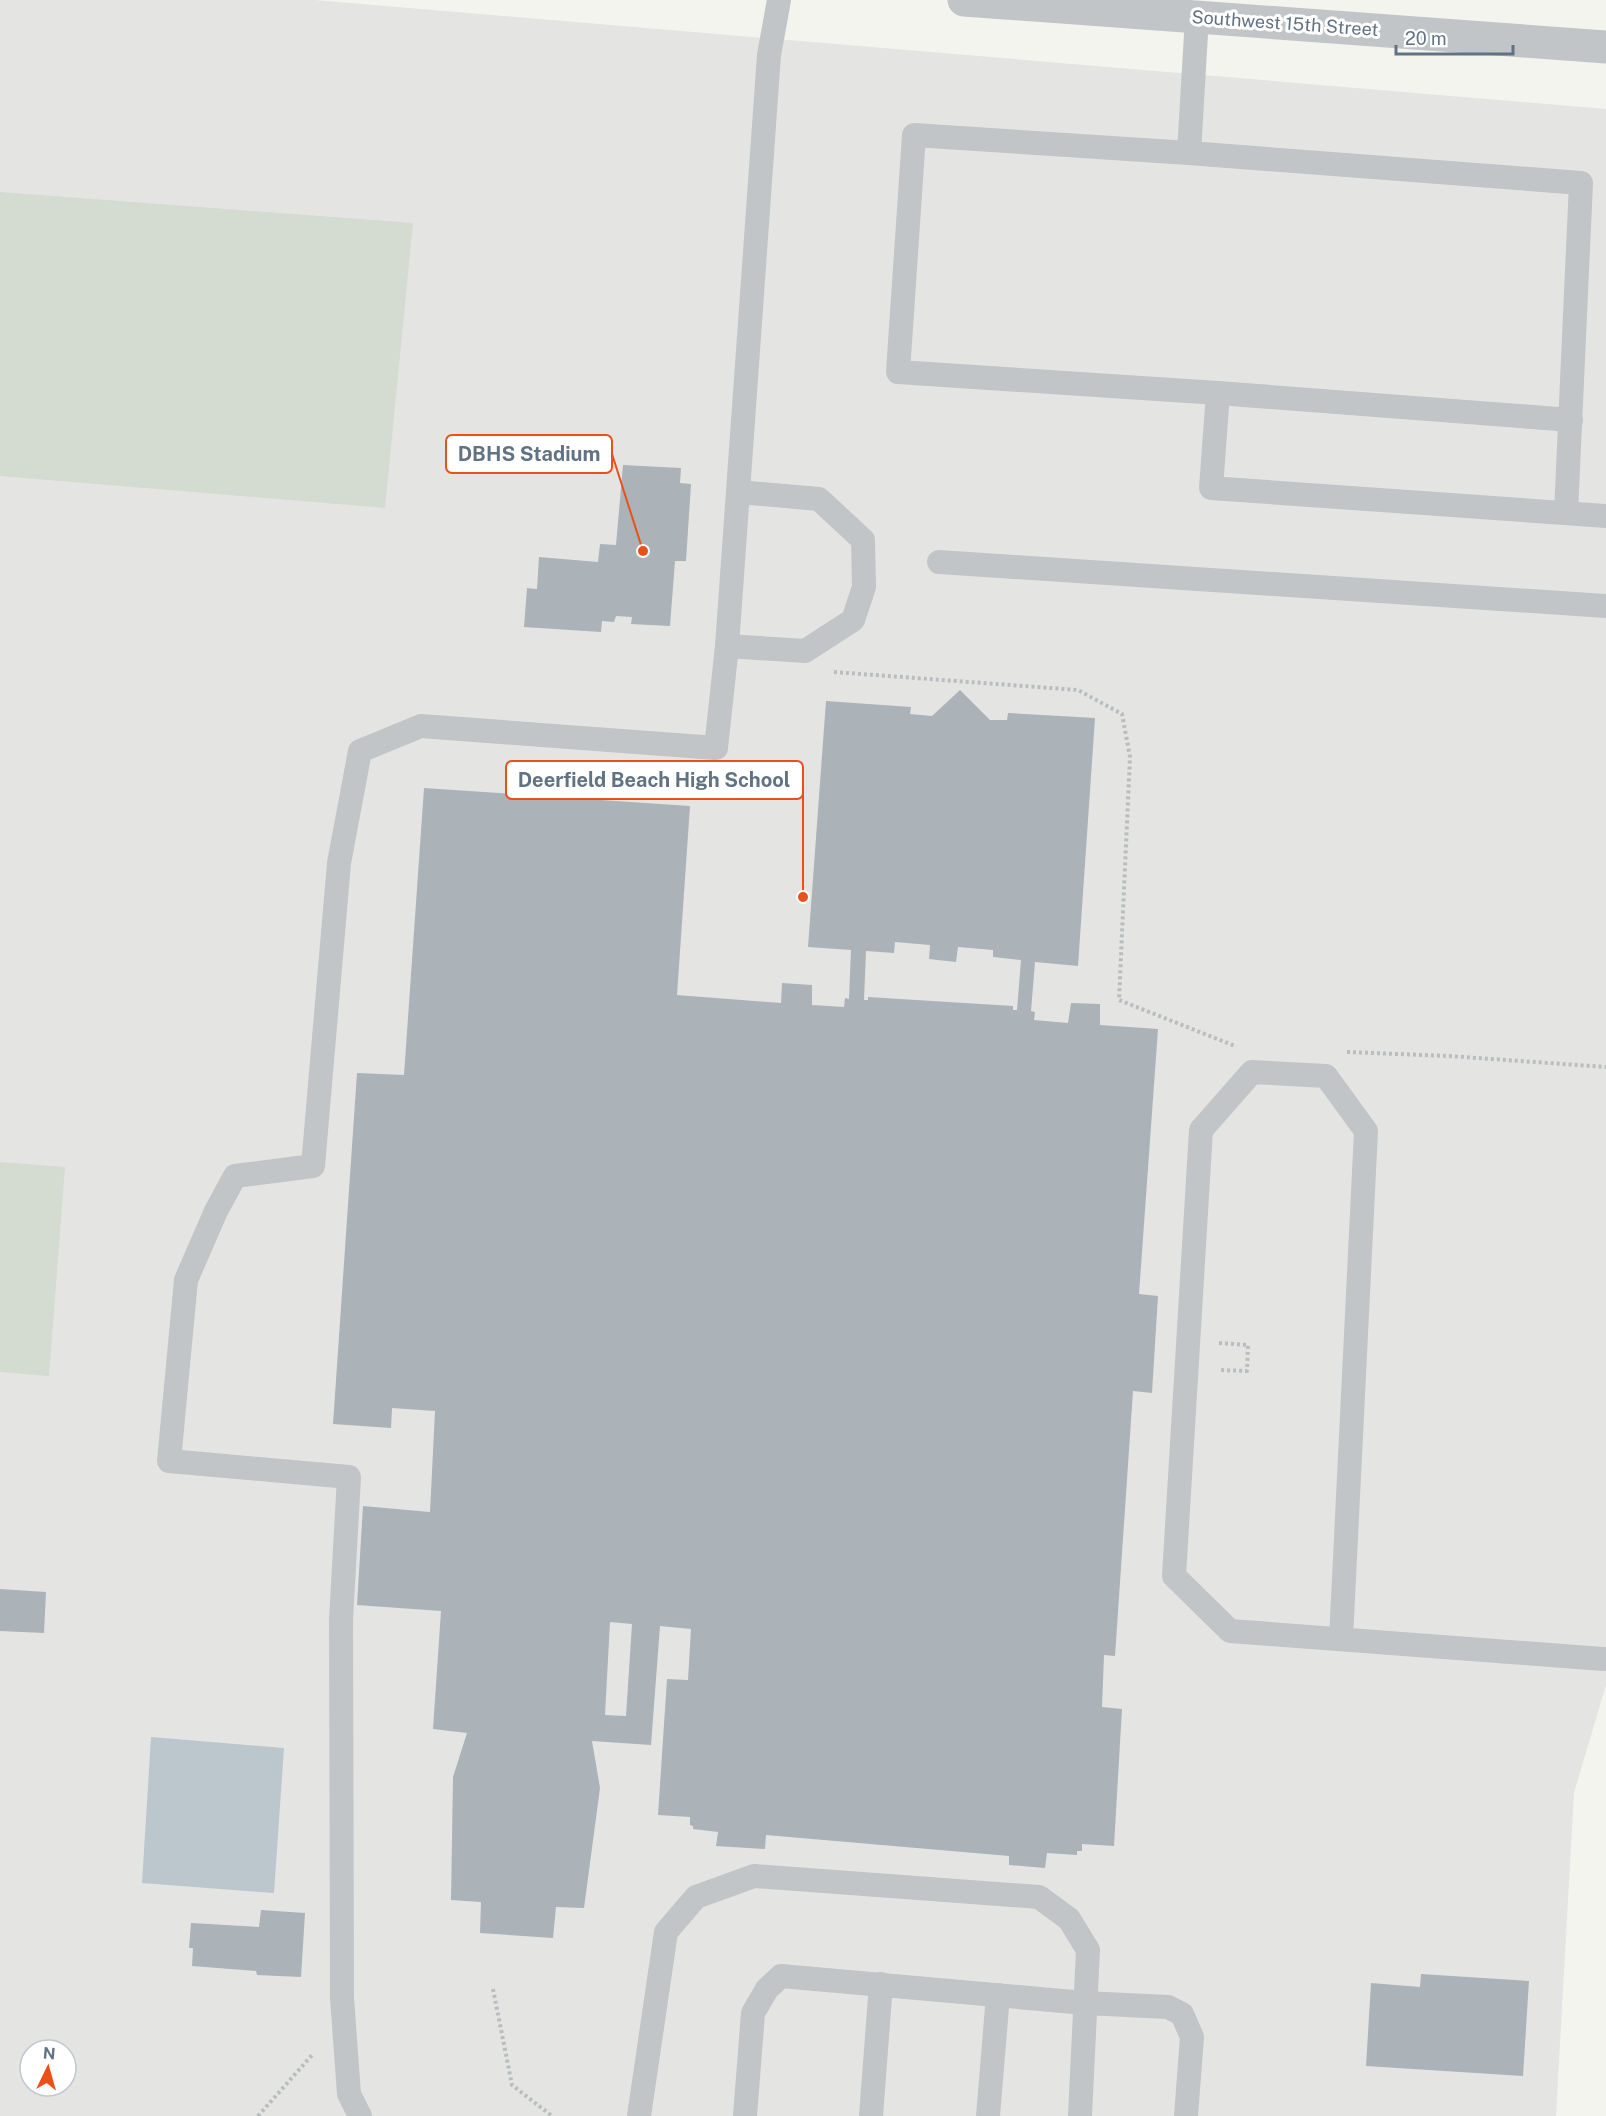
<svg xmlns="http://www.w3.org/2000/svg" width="1606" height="2116" viewBox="0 0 1606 2116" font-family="'Public Sans',sans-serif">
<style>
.built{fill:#e4e5e3;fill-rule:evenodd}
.green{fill:#d4dbd0}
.water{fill:#bbc7cc}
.building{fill:#abb2b8;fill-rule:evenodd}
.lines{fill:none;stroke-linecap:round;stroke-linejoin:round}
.path{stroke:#babdbf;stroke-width:4;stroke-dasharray:3 3;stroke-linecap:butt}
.service{stroke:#c1c5c8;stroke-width:24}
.tertiary{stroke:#c1c5c8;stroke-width:33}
.labels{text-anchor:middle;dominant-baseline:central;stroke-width:6;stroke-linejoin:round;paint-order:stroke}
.street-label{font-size:18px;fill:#617282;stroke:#fff}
.leader{fill:none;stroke:#eb5018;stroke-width:2}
.callout-dot{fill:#eb5018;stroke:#fff;stroke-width:2}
.callout{fill:#fff;stroke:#eb5018;stroke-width:2}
.callout-label{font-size:20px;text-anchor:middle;font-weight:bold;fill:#617282}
</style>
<rect width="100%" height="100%" fill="#f4f4ef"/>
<path class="built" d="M0,0H315L1606,109V1685L1574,1793L1556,2116H0ZM30,2050H66V2086H30Z"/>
<g class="green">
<path d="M0,192L413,223L385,508L0,476Z"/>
<path d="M0,1162L65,1167L49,1376L0,1372Z"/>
</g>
<path class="water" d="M151,1737L284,1748L274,1893L142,1883Z"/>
<g class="building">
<path d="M623,465L681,468L680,483L691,484L686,561H675L670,626L631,624L632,617L616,616L614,622L602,621L601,632L524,627L527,588L537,589L539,557L598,562L600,544L616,545Z"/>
<path d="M960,690L990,720H1007L1008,713L1095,718L1078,966L1035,962L1031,1011L1035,1012L1034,1020L1068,1023L1071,1003L1100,1004V1025L1158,1029L1139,1294L1158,1296L1152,1393L1133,1391L1115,1656L1104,1655L1102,1707L1122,1709L1114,1846L1082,1844V1851H1077V1855L1047,1853L1045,1868L1009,1865V1856L766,1835L765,1849L716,1846L718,1832L693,1829V1826L690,1825V1817L658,1815L667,1679L688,1680L691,1629L660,1626L651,1745L592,1741L600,1788L584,1908L556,1907L553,1938L480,1933L481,1902L451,1900L453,1777L467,1733L433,1729L441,1611L357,1605L363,1506L430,1512L435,1411L392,1408L391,1428L333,1424L357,1073L404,1075L424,788L690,806L677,995L781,1003L782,983L812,985V1005L844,1007L845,998L849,999L851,950L808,947L826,701L911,707L910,714L932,716ZM895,942L930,945L929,959L956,962L958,947L993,950V957L1021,960L1017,1010H1013V1006L868,997V1000H864L866,951L894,953ZM610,1622L632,1624L626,1716L605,1715Z"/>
<path d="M0,1589L46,1592L44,1633L0,1631Z"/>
<path d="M261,1910L305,1913L301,1977L257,1975L256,1971L192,1966L193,1948H189L191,1923L259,1927Z"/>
<path d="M1421,1974L1529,1981L1523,2076L1366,2066L1371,1983L1420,1987Z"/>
</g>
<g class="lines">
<g class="path">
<path d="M834,672L1078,690L1122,714L1130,757L1119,1000L1235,1046"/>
<path d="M1347,1052L1449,1056L1606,1067"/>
<path d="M1219,1343L1248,1345L1247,1371L1219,1370"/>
<path d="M493,1989L512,2085L552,2116"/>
<path d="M258,2116L313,2054"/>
</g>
<g class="service">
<path d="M1197,17L1189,153L914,135L898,372L1218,393L1211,488L1606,516"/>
<path d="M1189,153L1581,183L1566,513"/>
<path d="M1218,393L1571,420"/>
<path d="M939,562L1606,606"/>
<path d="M727,646L805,651L853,620L864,587L863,540L819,499L738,492"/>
<path d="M1341,1639L1366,1131L1326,1076L1252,1072L1201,1130L1174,1576L1230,1631L1603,1659H1606"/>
<path d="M360,2116L349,2094L342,1998L341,1620L349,1477L169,1461L186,1280L216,1211L235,1176L313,1166L339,863L360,751L421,726L716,748L727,646L769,55L779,0"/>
<path d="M639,2116L666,1932L696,1897L754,1876L1039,1897L1069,1919L1088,1950L1080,2116"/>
<path d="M745,2116L753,2013L767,1989L781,1976L1085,2003L1168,2007L1182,2014L1192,2037L1186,2116"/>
<path d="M871,2116L881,1984"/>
<path d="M988,2116L998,1995"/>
</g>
<path class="tertiary" d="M964,0L1606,47"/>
</g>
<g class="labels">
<g class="street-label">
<text transform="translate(1285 23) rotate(4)">Southwest 15th Street</text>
</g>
</g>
<path class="leader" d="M643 551L612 454M803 897L803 780"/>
<g class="callout-dot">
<circle cx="643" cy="551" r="6"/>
<circle cx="803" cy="897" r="6"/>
</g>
<g class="callout">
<rect x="446" y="435" width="166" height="38" rx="6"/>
<rect x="506" y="761" width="297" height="38" rx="6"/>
</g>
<g class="callout-label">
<text x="529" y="461">DBHS Stadium</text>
<text x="654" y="787">Deerfield Beach High School</text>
</g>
<g transform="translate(48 2068) rotate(5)"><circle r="28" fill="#ffffff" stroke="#c0c7cd" stroke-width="1.5"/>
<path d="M0-4.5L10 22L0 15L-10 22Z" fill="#eb5018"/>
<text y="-9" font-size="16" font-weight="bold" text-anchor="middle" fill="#617282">N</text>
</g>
<path d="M1396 45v9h117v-9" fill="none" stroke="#617282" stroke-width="3"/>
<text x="1405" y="45" font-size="18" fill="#617282" stroke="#ffffff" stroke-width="4.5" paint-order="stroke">20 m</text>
</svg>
